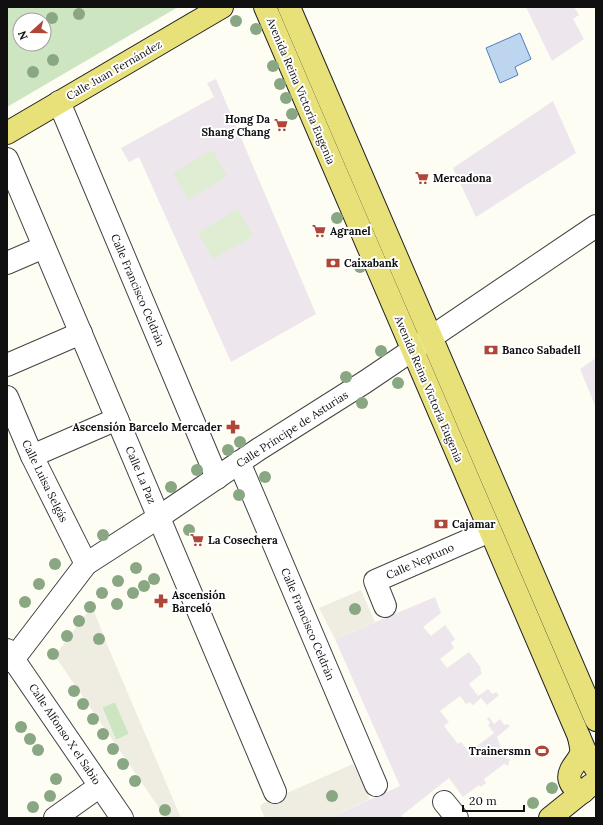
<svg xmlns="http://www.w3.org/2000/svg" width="603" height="825" viewBox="0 0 603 825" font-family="Lora,serif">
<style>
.industrial{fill:#ede6ed}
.green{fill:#cde5c1;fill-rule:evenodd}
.pitch{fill:#dfedd2}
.plaza{fill:#efede2;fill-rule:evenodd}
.water{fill:#bed5f0;stroke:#4e7ebe}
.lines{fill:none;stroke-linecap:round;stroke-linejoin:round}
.minor-casing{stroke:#434343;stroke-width:24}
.major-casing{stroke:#212121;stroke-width:24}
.minor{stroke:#fff;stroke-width:22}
.major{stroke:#e8e079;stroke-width:22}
.tree{fill:#89a783}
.labels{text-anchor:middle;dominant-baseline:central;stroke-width:4;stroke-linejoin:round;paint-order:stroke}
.street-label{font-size:11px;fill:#101010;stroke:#fff}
.poi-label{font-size:11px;font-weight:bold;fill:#101010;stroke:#fff;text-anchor:start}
</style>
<rect width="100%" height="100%" fill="#fefdf4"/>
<g class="industrial">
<path d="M526,7H574L579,15L573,19L584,39L552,61Z"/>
<path d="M216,79L316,314L231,362L139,157L129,162L121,148L214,97L207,83Z"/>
<path d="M553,101L576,153L476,217L453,168Z"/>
<path d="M596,358V408L580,369Z"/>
<path d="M435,597L441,613L423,627L431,636L445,625L455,639L451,643L454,648L440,659L447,668L469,652L481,668L480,669L482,673L469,684L478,696L488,689L493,694L496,692L499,695L487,705L481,698L473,705L470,702L466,704L460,696L440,711L449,722L444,726L458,744L461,742L469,752L494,733L488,725L490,723L487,719L489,717L494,724L500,719L504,725L507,724L510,726L497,737L505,758L510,759L508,766L504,764L484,779L486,783L481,787L479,785L463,797L449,778L401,816L402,818H329L400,786L335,639Z"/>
</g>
<g class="green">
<path d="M7,7H178L7,107ZM20,20H44V44H20Z"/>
<path d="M115,702L129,734L116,740L102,707Z"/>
</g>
<g class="pitch">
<path d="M212,150L227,176L188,200L173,173Z"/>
<path d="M238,209L253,236L213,259L198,233Z"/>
</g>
<g class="plaza">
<path d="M361,590L375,622L335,639L319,608Z"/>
<path d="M92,606L106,642L181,818H166L55,656ZM115,702L129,734L116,740L102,708Z"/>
<path d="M353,764L370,799L329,818H265L260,807L262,804Z"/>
</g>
<path class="water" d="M520,33L531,59L515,67L518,75L500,83L486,48Z"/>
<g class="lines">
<g class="minor-casing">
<g id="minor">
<path d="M59,102L217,478"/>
<path d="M7,159L275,792"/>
<path d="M7,263L44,247"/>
<path d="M7,365L81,333"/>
<path d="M7,397L32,456L86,564"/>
<path d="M32,456L117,419"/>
<path d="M239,462L376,785"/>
<path d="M385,606L375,581L490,531"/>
<path d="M7,650L122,818"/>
<path d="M7,661L18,653L86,564L159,517L259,449L365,382L596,226"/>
<path d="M444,802L457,818"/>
<path d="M55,818L100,786"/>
</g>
</g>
<g class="major-casing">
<g id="major">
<path d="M265,7L586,753L596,769"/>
<path d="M289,7L596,720"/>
<path d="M7,133L222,7"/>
<path d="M579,737C580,743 582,748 581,753C579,760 574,764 571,770C566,780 573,790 583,792"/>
<path d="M550,818L591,785"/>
</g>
</g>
<use href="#minor" class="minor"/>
<use href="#major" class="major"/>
</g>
<g class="tree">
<circle cx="79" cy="14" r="6"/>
<circle cx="52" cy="18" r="6"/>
<circle cx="236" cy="21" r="6"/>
<circle cx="256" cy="29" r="6"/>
<circle cx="53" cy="60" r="6"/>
<circle cx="273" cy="66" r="6"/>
<circle cx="33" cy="72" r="6"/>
<circle cx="280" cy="84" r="6"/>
<circle cx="286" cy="98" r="6"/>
<circle cx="292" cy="114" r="6"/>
<circle cx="337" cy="218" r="6"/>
<circle cx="360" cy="267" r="6"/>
<circle cx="381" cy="351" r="6"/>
<circle cx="346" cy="377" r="6"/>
<circle cx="398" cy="383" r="6"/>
<circle cx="362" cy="403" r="6"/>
<circle cx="240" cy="442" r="6"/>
<circle cx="228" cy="450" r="6"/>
<circle cx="197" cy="470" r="6"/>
<circle cx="265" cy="477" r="6"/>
<circle cx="171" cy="487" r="6"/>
<circle cx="239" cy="495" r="6"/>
<circle cx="189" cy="530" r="6"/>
<circle cx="103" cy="535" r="6"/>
<circle cx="55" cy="564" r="6"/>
<circle cx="136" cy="568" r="6"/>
<circle cx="154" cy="579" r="6"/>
<circle cx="118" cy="581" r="6"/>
<circle cx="39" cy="584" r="6"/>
<circle cx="144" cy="586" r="6"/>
<circle cx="102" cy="593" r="6"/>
<circle cx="133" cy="593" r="6"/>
<circle cx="25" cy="602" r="6"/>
<circle cx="117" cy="604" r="6"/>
<circle cx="90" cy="607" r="6"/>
<circle cx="355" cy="609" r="6"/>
<circle cx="79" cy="621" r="6"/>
<circle cx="67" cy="636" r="6"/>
<circle cx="99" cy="639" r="6"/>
<circle cx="53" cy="654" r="6"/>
<circle cx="74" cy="691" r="6"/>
<circle cx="83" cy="704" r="6"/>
<circle cx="93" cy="719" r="6"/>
<circle cx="21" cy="727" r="6"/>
<circle cx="103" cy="734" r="6"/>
<circle cx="30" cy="739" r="6"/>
<circle cx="113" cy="749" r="6"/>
<circle cx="38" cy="750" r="6"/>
<circle cx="123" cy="764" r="6"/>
<circle cx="56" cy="779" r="6"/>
<circle cx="135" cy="781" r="6"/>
<circle cx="552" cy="788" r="6"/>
<circle cx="50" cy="796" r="6"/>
<circle cx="332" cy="796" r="6"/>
<circle cx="533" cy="803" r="6"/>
<circle cx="33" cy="807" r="6"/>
<circle cx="165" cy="810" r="6"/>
</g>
<defs>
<g id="supermarket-bare" transform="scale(1.08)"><path d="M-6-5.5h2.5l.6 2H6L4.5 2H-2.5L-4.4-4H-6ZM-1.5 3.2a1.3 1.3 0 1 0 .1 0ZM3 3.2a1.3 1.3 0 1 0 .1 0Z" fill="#b04638" stroke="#fff" stroke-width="2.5" paint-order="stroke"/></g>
<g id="bank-bare" transform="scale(1.08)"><path d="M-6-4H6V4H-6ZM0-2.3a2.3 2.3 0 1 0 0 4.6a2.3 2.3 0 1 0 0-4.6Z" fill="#b04638" stroke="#fff" stroke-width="2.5" paint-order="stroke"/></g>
<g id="pharmacy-bare" transform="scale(1.08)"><path d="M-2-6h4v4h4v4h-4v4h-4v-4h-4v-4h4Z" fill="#b04638" stroke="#fff" stroke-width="2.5" paint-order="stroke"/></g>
<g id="stadium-bare" transform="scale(1.08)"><path d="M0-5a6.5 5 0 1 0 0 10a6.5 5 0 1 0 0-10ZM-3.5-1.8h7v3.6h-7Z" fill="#b04638" stroke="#fff" stroke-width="2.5" paint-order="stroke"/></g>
</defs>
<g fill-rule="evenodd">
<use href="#supermarket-bare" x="281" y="125"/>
<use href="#supermarket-bare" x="422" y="178"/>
<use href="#supermarket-bare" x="319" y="231"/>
<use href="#bank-bare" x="333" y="263"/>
<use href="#bank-bare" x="491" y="350"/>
<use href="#pharmacy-bare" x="233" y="427"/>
<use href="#bank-bare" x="441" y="524"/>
<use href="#supermarket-bare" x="197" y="540"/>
<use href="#pharmacy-bare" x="161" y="601"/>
<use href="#stadium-bare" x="542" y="751"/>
</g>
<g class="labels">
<g class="street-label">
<text transform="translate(114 70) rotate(-30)">Calle Juan Fernández</text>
<text transform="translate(301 91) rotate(67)">Avenida Reina Victoria Eugenia</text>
<text transform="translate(138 290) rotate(67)">Calle Francisco Celdrán</text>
<text transform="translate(429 389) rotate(67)">Avenida Reina Victoria Eugenia</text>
<text transform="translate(292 429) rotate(-33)">Calle Príncipe de Asturias</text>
<text transform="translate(141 475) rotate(67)">Calle La Paz</text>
<text transform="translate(45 481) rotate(64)">Calle Luisa Selgás</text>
<text transform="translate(420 561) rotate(-24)">Calle Neptuno</text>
<text transform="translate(308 624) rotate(67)">Calle Francisco Celdrán</text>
<text transform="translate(65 734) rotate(56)">Calle Alfonso X el Sabio</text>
</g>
<g class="poi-label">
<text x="270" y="119" text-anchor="end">Hong Da<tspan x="270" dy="13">Shang Chang</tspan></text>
<text x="433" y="178">Mercadona</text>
<text x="330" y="231">Agranel</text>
<text x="344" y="263">Caixabank</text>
<text x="502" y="350">Banco Sabadell</text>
<text x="222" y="427" text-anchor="end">Ascensión Barcelo Mercader</text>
<text x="452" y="524">Cajamar</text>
<text x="208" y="540">La Cosechera</text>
<text x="172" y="595">Ascensión<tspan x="172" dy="13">Barceló</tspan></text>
<text x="531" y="751" text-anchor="end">Trainersmn</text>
</g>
</g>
<rect width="603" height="825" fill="none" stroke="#101010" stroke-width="16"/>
<g transform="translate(32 32) rotate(249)"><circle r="19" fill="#ffffff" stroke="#9f9f9f"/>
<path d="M0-3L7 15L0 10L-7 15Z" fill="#b04638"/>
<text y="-6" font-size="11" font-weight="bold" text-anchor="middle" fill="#101010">N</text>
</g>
<path d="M463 805v6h61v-6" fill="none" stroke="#101010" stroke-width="2"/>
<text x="469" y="805" font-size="12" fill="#101010" stroke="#ffffff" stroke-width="3" paint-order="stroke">20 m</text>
</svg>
